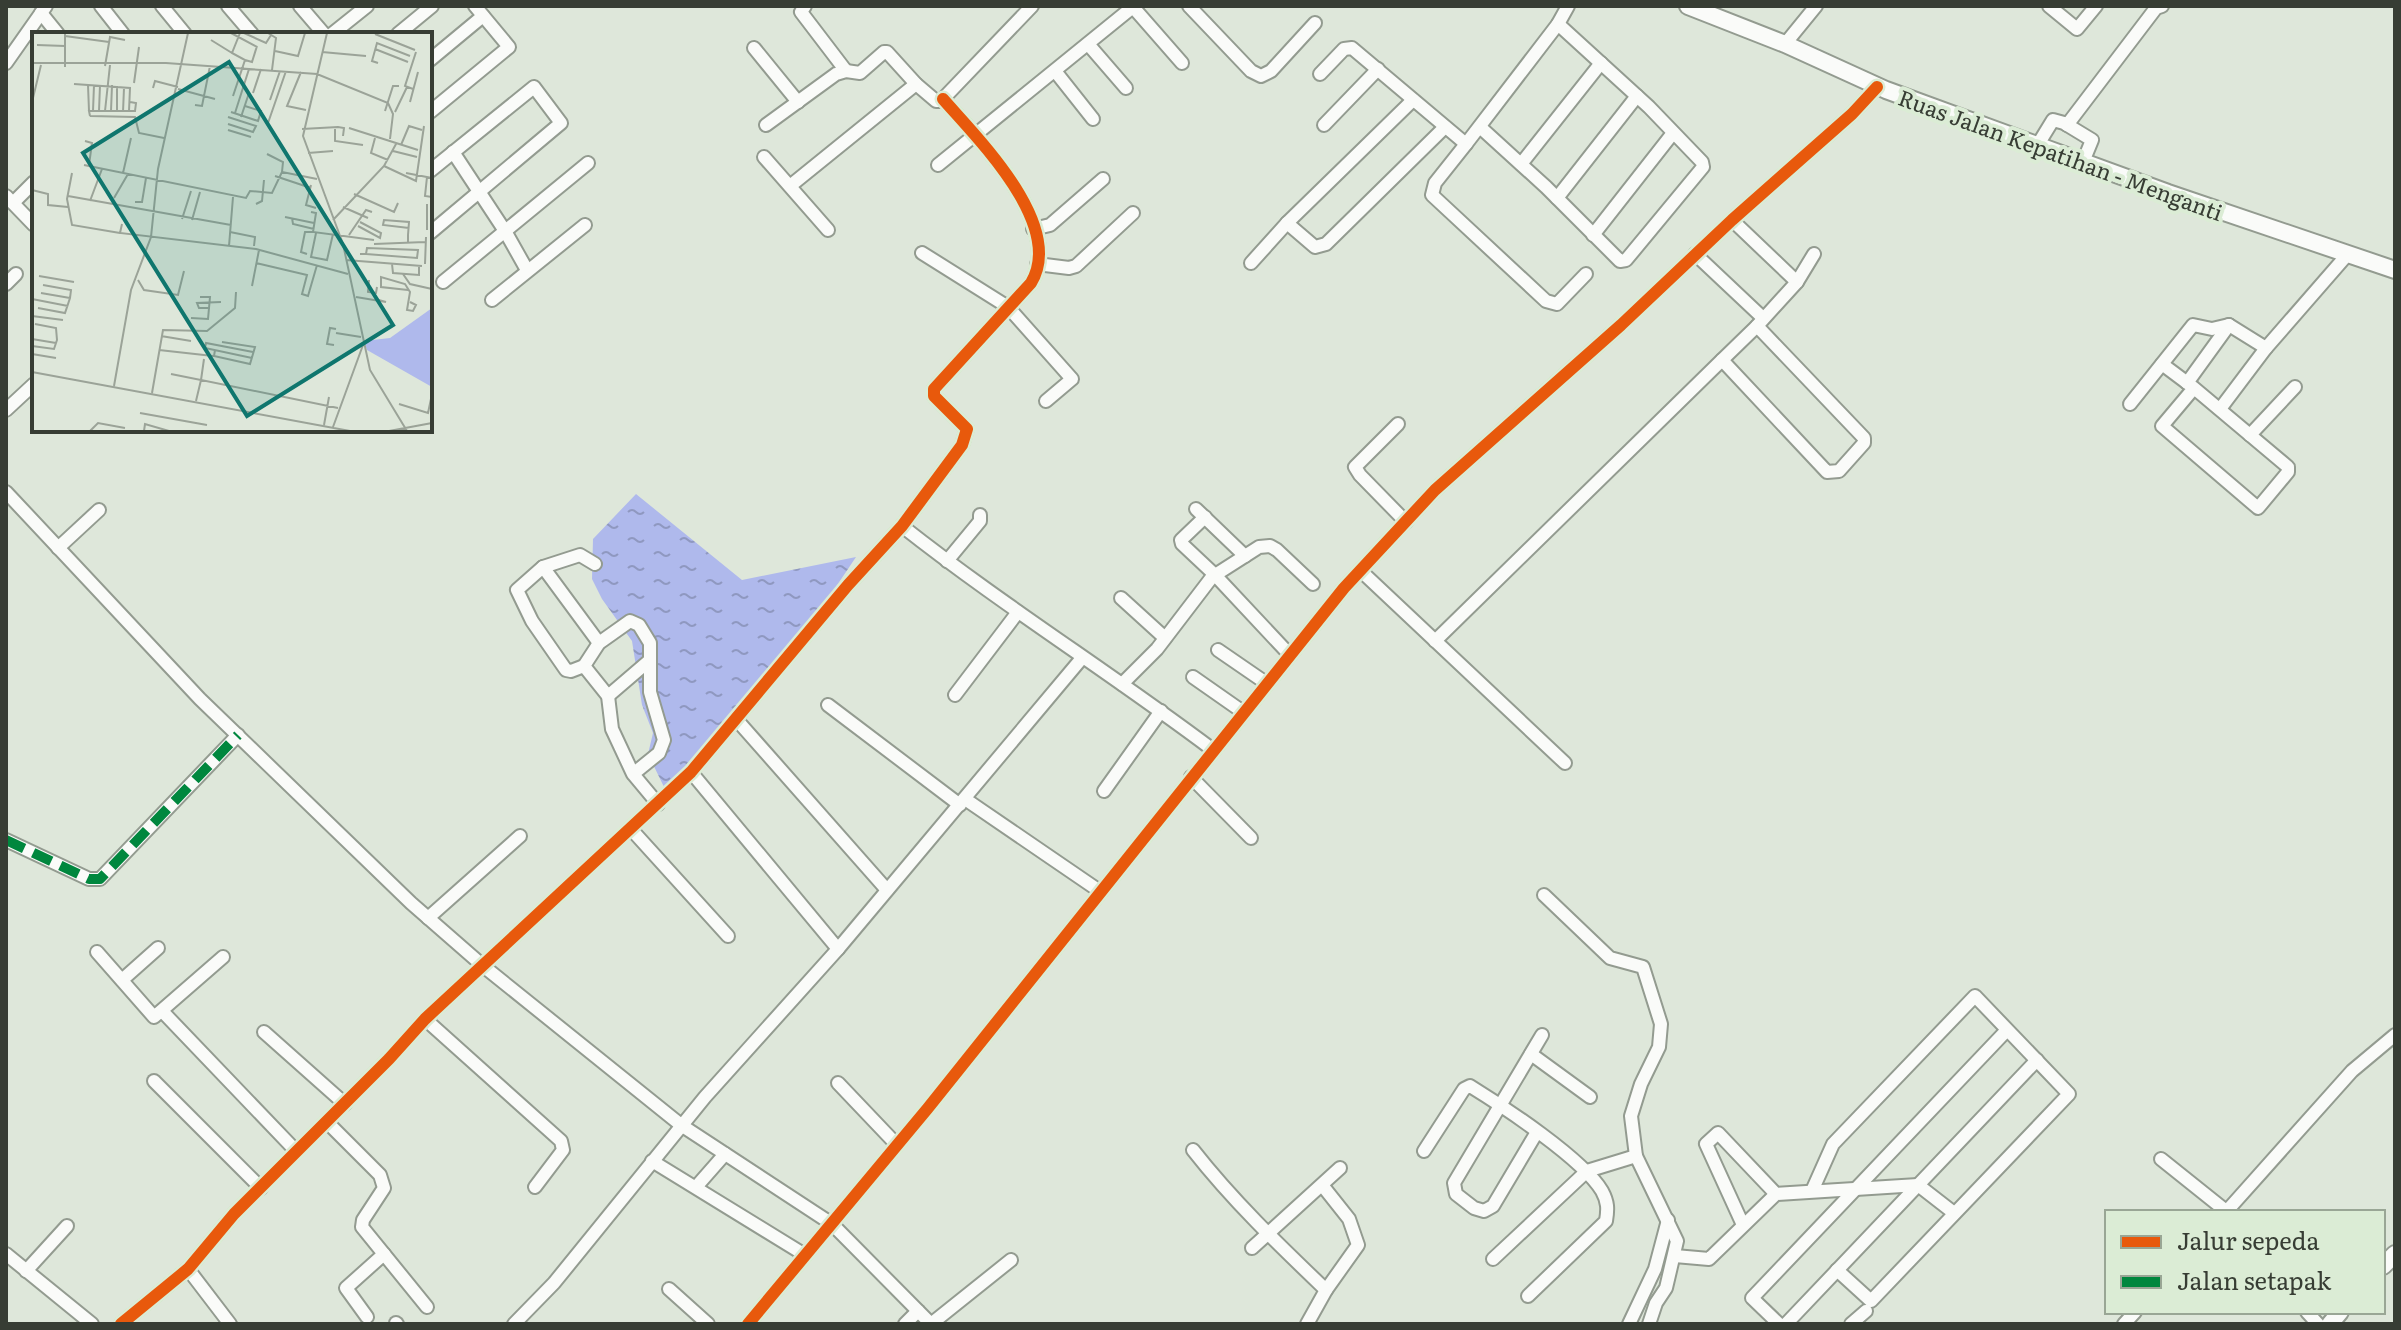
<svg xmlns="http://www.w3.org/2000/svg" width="2401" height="1330" viewBox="0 0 2401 1330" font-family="Literata,serif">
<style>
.water{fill:url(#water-ripples)}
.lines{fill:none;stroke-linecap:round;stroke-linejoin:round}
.street-casing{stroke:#939b90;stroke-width:16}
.secondary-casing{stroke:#939b90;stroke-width:20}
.street{stroke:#fafbf9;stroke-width:12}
.secondary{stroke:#fafbf9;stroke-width:16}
.quiet{stroke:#00873e;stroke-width:10;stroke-dasharray:20 10;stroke-linecap:butt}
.cycleway-casing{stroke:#dbecd5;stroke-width:17}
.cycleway{stroke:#e8590c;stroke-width:12}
.labels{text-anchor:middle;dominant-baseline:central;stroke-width:8;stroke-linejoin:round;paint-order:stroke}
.street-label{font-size:22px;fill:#373d34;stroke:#dbecd5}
.inset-road{fill:none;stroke:#9ba398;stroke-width:2}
.view{fill:#0f766e;fill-opacity:0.15;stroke:#0f766e;stroke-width:4}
.inset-edge{fill:none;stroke:#373d34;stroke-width:4}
</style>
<defs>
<pattern id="water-ripples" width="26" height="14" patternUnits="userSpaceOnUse" patternTransform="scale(2)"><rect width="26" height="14" fill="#afb9ec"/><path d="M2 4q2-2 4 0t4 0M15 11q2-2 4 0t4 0" fill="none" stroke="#8f98c0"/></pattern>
</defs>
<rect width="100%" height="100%" fill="#dee7da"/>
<path class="water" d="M636,494L742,580L856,557L797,645L704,757L664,787L648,754L653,733L642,705L632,641L602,599L592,579L593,539Z"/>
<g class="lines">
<g class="street-casing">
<g id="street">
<path d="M101,6L123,34"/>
<path d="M162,6L185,34"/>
<path d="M228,6L252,34"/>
<path d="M300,6L324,34"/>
<path d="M805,6L801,12L846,71"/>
<path d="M1189,6L1251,71L1261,76L1271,71L1315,23"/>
<path d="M2049,6L2077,29L2096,6"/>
<path d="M1133,7L1182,63"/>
<path d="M41,13L58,34"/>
<path d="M332,34L367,6"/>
<path d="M398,34L432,6"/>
<path d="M1088,44L1126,88"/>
<path d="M1785,44L1816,6"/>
<path d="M754,48L798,102"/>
<path d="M430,60L483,16"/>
<path d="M6,63L46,6"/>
<path d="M1055,71L1093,119"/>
<path d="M1320,74L1344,49L1352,48L1466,144L1558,24L1568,6"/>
<path d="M430,112L509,47L475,6"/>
<path d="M766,125L836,74L846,71L860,73L884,52H887L916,84L936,101H941L1032,6"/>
<path d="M1324,125L1378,69"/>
<path d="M2067,125L2156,8L2162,6"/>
<path d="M1480,127L1546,187L1620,261L1626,260L1703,167L1702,162L1649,107L1558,24"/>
<path d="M1466,144L1435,183L1432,195L1546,301L1557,304L1586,274"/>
<path d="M2037,146L2053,120L2064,123L2092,140L2083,162"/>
<path d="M453,152L505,231L527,270"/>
<path d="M764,157L828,230"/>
<path d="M1521,164L1601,63"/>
<path d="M938,165L1134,6"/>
<path d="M430,171L534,87L561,123L430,233"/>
<path d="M790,186L916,84"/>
<path d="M6,196L34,225"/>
<path d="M1557,198L1637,96"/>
<path d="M13,203L34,182"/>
<path d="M1732,220L1797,282L1814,254"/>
<path d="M1287,223L1315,247L1326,244L1445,127"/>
<path d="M1033,229L1050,225L1103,179"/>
<path d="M1593,235L1673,133"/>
<path d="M922,253L1008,307L1072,379L1046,401"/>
<path d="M1695,254L1763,318"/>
<path d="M1251,263L1287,223L1413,100"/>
<path d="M1037,264L1069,268L1076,266L1133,213"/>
<path d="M443,282L588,163"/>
<path d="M6,284L16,274"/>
<path d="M492,300L585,225"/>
<path d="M1722,360L1757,326"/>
<path d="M2162,364L2194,388L2288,467V472L2258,508L2162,426L2194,388"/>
<path d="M2187,383L2229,325"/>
<path d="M2130,404L2193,325L2212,329L2229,325L2266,348"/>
<path d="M2220,409L2266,348L2347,255"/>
<path d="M6,410L34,384"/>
<path d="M1398,424L1355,467L1360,475L1406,522"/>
<path d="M2250,435L2295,387"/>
<path d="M6,492L200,699L411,903L482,965L681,1125L832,1224L931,1324"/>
<path d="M1196,509L1245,556"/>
<path d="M1205,517L1181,540L1182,544L1215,575L1289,654"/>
<path d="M902,526C1002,605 1111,673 1213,750"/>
<path d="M58,548L99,510"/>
<path d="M947,561L980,521V515"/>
<path d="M543,567L599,643"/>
<path d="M1361,571L1565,763"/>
<path d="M1121,598L1165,638"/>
<path d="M1435,641L1722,360L1827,472L1839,471L1864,443V438L1757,326L1797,282"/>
<path d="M1218,650L1266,683"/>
<path d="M584,666L571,671L566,670L532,621L517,590L543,567L580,555L595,564"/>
<path d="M1193,677L1243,712"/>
<path d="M1122,684L1157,649L1212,577L1259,547L1270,546L1277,550L1313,584"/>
<path d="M955,695L1018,612"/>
<path d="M608,696L650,660"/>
<path d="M828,705L960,805"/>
<path d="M736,719L887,890"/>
<path d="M691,772L838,949"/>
<path d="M633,774L612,729L608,696L584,666L599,643L630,621L639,625L650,643V692L664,740L659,753L633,774L658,804"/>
<path d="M1191,777L1251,838"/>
<path d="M1104,791L1161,711"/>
<path d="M965,799L1101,892"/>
<path d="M631,829L728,936"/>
<path d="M6,840L89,879H100L238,735"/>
<path d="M1544,895L1610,958L1643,967L1661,1024L1659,1047L1641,1084L1631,1116L1636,1156L1677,1241L1666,1288L1656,1303L1649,1324"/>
<path d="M428,918L520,836"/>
<path d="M97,952L154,1017L223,957"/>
<path d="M122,980L158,948"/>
<path d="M162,1011L296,1151"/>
<path d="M425,1019L561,1141L563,1150L535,1187"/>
<path d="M264,1032L345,1104"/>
<path d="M1531,1054L1590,1097"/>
<path d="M154,1081L261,1188"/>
<path d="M838,1083L897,1145"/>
<path d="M327,1122L380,1175L384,1188L363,1220L362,1227L427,1307"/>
<path d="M1537,1132L1493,1206L1484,1211L1474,1208L1456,1194L1454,1183L1542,1035"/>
<path d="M1193,1150C1233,1201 1279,1245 1326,1290L1307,1324"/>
<path d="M1424,1151L1464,1089L1470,1086C1504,1107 1583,1159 1602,1191C1608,1202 1608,1209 1606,1221L1528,1296"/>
<path d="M2161,1159L2226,1211"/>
<path d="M652,1161L805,1255"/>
<path d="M1322,1185L1349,1219L1358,1245L1326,1290"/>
<path d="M696,1187L725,1154"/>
<path d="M1812,1191L1833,1144L1975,996L2069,1094L1871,1301L1837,1270"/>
<path d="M2226,1212L2352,1071L2395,1035"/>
<path d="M1743,1225L1706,1144L1718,1133L1776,1194"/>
<path d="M1252,1248L1340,1168"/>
<path d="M6,1254L92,1324"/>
<path d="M1675,1256L1709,1259L1776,1194L1918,1185L1954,1213"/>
<path d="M1493,1259L1587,1171L1636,1156"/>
<path d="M188,1269L230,1324"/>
<path d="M26,1271L67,1226"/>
<path d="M669,1289L708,1324"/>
<path d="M2307,1312L2318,1324"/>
<path d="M367,1317L346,1288L384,1254"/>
<path d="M396,1323L397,1324"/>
<path d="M121,1324L188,1269L234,1214L389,1059L425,1019L691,772L848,585L902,526L962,445L967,429L934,396V389L1031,283C1066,225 977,138 943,99"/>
<path d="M514,1324L554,1283L705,1097L838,949L1082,658"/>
<path d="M748,1324L928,1108L1344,588L1435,490L1621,325L1732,220L1852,114L1877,87"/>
<path d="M905,1324L918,1311"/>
<path d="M931,1324L1011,1260"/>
<path d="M1629,1324L1655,1269L1668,1220"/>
<path d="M1779,1324L1752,1298L2007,1030"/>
<path d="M1786,1324L2037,1060"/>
<path d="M1851,1324L1866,1311"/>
<path d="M2124,1324L2135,1312"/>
</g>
</g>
<g class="secondary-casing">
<g id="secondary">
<path d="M1688,6L1785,44L1886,90L2168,193L2395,270"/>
<path d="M2383,1266L2395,1254"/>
<path d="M2330,1324L2340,1312"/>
</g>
</g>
<use href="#street" class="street"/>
<use href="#secondary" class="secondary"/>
<path class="quiet" d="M6,840L89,879H100L238,735"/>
<g class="cycleway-casing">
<g id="cycleway">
<path d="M121,1324L188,1269L234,1214L389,1059L425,1019L691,772L848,585L902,526L962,445L967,429L934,396V389L1031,283C1066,225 977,138 943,99"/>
<path d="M748,1324L928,1108L1344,588L1435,490L1621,325L1732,220L1852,114L1877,87"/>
</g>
</g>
<use href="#cycleway" class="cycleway"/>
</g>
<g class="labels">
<g class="street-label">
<text transform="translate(2061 154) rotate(20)">Ruas Jalan Kepatihan - Menganti</text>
</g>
</g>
<g transform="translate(32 32)">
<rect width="400" height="400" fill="#dee7da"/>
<path d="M400,276L398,319L400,355L335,318L332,309L358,306Z" fill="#afb9ec"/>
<path class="inset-road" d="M33,1V35M199,1L225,15M212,1L234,11L239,3M236,1L244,6L240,38M295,1L271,104L311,212L338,338L375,399M343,2L383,18M33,4L77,10M179,8L200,21M5,13L33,14M343,17L376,30M243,19L266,24L273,1M290,20L334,24M213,28L220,30L225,14M0,31H134L285,42L356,71L361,82L358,107M346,31L340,29L345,11L378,24M73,34L78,5L93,8M269,40L255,74L274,78M102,51L107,15M42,52L98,56L97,79M56,53L57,79M85,54V79M121,56L123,49L146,55M146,57L183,67M381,57L373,54L384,20M221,61L229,37M201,64L213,28L200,21L208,1M238,68L248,39M0,70L9,33M378,70L386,40M163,73L170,74L178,34M61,79L62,53M67,79L68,53M73,79L78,33M79,79L80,53M353,79L361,54H367M91,80L92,56M199,80L226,89L229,79L213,74M363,80L375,55M203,81L217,37M58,84L103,85L107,101L132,106M58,84L57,79H103L104,71L98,70M196,85L224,94L221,100L196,92M209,85L217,61M236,91L254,39M317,96L386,118M270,97L306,95L312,96L311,104M303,97V109L331,113M196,98L219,105M343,106L339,121L356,128M53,109L60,111L57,133M369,113L377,94L390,98M361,119L385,125M276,121L301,119M235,122L251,130L250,140L285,147M52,133L214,166L218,159L240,161L250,140M352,134L384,149L392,94M40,141L35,167L40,193L88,201M91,141L99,106M374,141L400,146M243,144L279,156M395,145L393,164L400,165M279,153L274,173L284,176M0,158L16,162V173L36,175M322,162L362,180L366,171M36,164L199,193M82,166L96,142M58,169L70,137M103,170H110L114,146M224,172L230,169L232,148M311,175L336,186M279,180L284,181L281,200L342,208M253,185L282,191M260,186L261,192L282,197M395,186V172V198M150,187L159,159M160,188L168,160M301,188L352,134L364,112M90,192L88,201L224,217L316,242M326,194L348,206L349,201L328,190M198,200L223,205L222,214M284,201L279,225L295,228L301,202M317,203L334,178L340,180M376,211V203L377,190L352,188L351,193L377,196M342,212L393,210M197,214L201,165M275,222L269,220L273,200H281M328,222H334L385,226L386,218L335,216L334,222M314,228L390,234M224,231L275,243L270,262L276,264L285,233M360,232L361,241L387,243V234M393,232L394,205M371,242L378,252L400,257M7,244L42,250M106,248L112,258L146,263L152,239M337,248L336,260L344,261L345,255M220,254L227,218M376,258L349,255V245L373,252L378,260L375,278L381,279L384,273L378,270M9,261L38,266M324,265L354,270L343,267M0,267L36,274M6,276L33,281L38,266L39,258L11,253M178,276H167L165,271L189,270M0,284L31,288M159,286L176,287L178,265H168M304,301L329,305M129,304L159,309M0,307L24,311M302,313L295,312L298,296L304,297M0,314L22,317L25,308L24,296L3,292M127,318L181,324M183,318L182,324L218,332L223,315L190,310M0,322L24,326M220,326L173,316L174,311L221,320M172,327L169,348L306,376M0,340L318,399M139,342L169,348L164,369M82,354L99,258L119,205L126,137L156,1M120,361L131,298L175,299L203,276L204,260M367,372L396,381L400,362M108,381L175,393M292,393L297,365M301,395L331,313M58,399L66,391L93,396M112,399L113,392L137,399M357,399L400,391"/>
<path class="view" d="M197,30L361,293L215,384L51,121Z"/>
<rect width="400" height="400" class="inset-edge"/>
</g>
<rect width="2401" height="1330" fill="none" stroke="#373d34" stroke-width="16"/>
<rect x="2105" y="1210" width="280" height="104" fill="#dbecd5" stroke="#99a695" stroke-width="2"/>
<rect x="2121" y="1236" width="40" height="12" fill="#e8590c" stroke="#99a695" stroke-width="2"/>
<text x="2177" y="1250" font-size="24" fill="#373d34">Jalur sepeda</text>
<rect x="2121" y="1276" width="40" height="12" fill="#00873e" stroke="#99a695" stroke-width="2"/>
<text x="2177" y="1290" font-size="24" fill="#373d34">Jalan setapak</text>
</svg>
